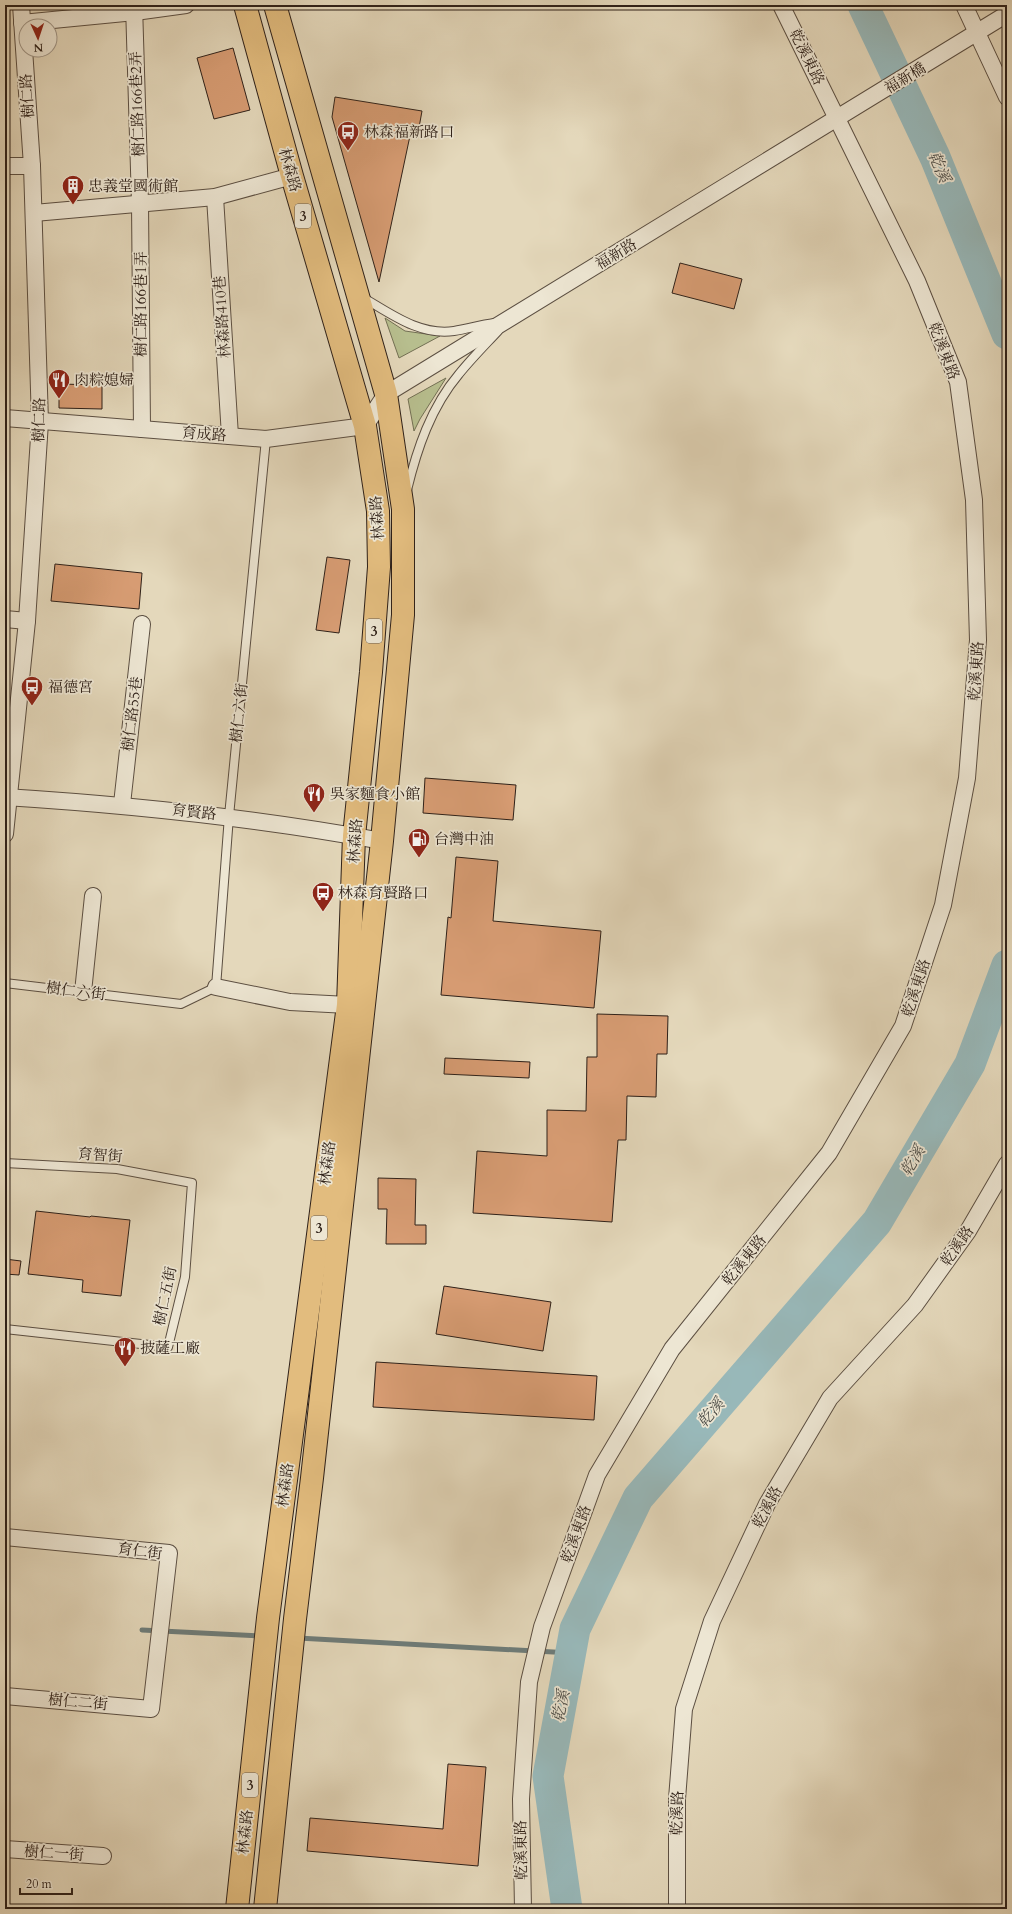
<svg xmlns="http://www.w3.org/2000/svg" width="1012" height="1914" viewBox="0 0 1012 1914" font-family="Cardo,'Noto Serif TC',serif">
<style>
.green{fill:#b7be8e;stroke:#737054}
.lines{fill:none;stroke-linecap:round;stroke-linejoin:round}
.stream{stroke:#6e7c79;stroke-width:5}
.river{stroke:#98b8b9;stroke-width:31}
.building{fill:#d79c73;stroke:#2f2119}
.lane-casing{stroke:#5c4f42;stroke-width:10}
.street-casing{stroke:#5c4f42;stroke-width:18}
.primary-casing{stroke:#2f2119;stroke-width:24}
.lane{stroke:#ede6d3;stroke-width:8}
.street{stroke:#ede6d3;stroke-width:16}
.primary{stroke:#e2bc7e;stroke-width:22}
.labels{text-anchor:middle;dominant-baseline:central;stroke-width:3.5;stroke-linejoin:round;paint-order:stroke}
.shield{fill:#ede6d3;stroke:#685c51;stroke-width:1}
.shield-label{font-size:14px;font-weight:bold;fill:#2f2119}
.street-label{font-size:15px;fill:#2f2119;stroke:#ede6d3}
.poi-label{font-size:15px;fill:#2f2119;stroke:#ede6d3;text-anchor:start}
.water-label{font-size:16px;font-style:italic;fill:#4e4e49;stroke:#ede6d3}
</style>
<rect width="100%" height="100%" fill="#e4d8bb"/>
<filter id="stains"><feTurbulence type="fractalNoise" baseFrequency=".005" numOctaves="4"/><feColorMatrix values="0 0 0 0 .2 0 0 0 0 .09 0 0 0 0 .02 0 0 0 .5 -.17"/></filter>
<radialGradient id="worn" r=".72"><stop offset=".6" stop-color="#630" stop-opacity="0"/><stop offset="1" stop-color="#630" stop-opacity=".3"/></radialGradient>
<g class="green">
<path d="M385,318L405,331L440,336L399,358Z"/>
<path d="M446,378L420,419L414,431L408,399Z"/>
</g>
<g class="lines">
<g class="stream">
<path d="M142,1630L260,1636"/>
<path d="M298,1638L571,1653"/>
</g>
<g class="river">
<path d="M863,5L935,157L1007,334"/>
<path d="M567,1909L548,1776L575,1629L638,1498L877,1222L970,1064L1007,965"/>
</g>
</g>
<g class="building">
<path d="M233,48L250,110L214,119L197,58Z"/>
<path d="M335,97L422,111L418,133L411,131L379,282L332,117Z"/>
<path d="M680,263L742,279L734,309L672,293Z"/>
<path d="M59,384L102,385V409L59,408Z"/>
<path d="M327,557L350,560L339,633L316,630Z"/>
<path d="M55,564L142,573L139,609L51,601Z"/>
<path d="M425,778L516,785L513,820L423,813Z"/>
<path d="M456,857L498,861L493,921L601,931L594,1008L441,995L448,917L451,918Z"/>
<path d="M597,1014L668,1016L667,1054H657L656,1097L627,1096L626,1140H618L612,1222L473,1213L477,1151L547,1156V1110L586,1111L587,1057H597Z"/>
<path d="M445,1058L530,1062L529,1078L444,1074Z"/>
<path d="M378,1178L416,1179L415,1225H426V1244H386L387,1209H378Z"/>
<path d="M36,1211L90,1217L91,1216L130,1220L121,1296L82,1292L83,1280L28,1274Z"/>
<path d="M5,1259L21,1261L19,1275L5,1274Z"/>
<path d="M444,1286L551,1302L543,1351L436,1334Z"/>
<path d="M376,1362L597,1376L594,1420L373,1407Z"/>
<path d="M448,1764L486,1767L478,1866L307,1851L310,1818L443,1829Z"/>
</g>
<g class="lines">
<g class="lane-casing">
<g id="lane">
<path d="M362,297C390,313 419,336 454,331C467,329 480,325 494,323"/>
<path d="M407,490C417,449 431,407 459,374C471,359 485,345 498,331"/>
<path d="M5,983L181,1004L216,987L229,816L266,439"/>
<path d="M5,1163L117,1169L192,1183L185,1277L168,1347L5,1329"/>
</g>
</g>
<g class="street-casing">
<g id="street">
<path d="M134,5L140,203L142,429"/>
<path d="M964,5L1007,97"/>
<path d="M22,23L135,12L186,5"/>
<path d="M5,166H32"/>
<path d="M215,197L230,436"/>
<path d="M34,213L215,197L292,176"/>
<path d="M5,418L266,439L365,426L386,394L1007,14"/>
<path d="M5,619L27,621"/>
<path d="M5,797C132,805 257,818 382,841"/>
<path d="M122,804L142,624"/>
<path d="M5,834L27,621L40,422L32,166L21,5"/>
<path d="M216,987L290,1002L348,1005"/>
<path d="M83,992L93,896"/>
<path d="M5,1537L169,1553L151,1709L5,1696"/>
<path d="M5,1849L103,1856"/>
<path d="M523,1909L521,1799L529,1682L542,1627L597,1475L672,1349L829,1153L903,1026L943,905L967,778L978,640L974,500L958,382L917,281L781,5"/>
<path d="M677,1909V1799L684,1709L712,1621L767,1504L830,1398L915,1305L968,1231L1007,1164"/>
</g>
</g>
<g class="primary-casing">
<g id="primary">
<path d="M237,1909L268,1618L348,1005L354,836L371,672L379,567L378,511L365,426L292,176L245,5"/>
<path d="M265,1909L295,1619L312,1478L382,841L403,615V509L386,394L275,5"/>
</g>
</g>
<use href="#lane" class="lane"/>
<use href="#street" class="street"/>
<use href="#primary" class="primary"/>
</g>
<defs>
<g id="bus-pin" transform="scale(1.15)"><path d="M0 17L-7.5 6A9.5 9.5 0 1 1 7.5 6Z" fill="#8f2418" stroke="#ede6d3"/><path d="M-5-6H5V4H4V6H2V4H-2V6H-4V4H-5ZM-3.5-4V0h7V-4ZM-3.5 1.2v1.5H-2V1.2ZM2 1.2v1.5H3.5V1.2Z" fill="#fff"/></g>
<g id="building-pin" transform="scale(1.15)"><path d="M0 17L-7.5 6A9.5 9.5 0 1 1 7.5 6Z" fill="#8f2418" stroke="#ede6d3"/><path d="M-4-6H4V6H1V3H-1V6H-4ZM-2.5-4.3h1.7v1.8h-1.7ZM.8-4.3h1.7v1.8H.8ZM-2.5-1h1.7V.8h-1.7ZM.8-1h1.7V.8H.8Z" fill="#fff"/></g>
<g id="restaurant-pin" transform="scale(1.15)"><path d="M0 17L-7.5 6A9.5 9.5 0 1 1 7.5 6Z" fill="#8f2418" stroke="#ede6d3"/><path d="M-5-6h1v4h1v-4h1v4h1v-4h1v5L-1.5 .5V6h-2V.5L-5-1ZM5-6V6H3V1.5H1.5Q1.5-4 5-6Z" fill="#fff"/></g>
<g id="fuel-pin" transform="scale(1.15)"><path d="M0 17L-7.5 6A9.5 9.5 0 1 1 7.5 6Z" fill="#8f2418" stroke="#ede6d3"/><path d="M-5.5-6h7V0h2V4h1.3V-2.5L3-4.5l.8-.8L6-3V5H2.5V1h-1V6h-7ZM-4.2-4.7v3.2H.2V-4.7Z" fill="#fff"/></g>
</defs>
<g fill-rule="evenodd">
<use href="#bus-pin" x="348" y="132"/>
<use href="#building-pin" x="73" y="186"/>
<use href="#restaurant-pin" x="59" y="380"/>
<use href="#bus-pin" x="32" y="687"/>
<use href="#restaurant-pin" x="314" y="794"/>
<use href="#fuel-pin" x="419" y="839"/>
<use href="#bus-pin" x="323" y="893"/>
<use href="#restaurant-pin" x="125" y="1348"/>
</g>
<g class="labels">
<g class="shield">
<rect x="295" y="204" width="16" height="24" rx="3"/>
<rect x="366" y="619" width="16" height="24" rx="3"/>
<rect x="311" y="1216" width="16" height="24" rx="3"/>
<rect x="242" y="1773" width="16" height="24" rx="3"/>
</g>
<g class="shield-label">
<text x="303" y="216">3</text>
<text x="374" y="631">3</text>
<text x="319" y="1228">3</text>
<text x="250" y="1785">3</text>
</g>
<g class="street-label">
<text transform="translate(807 57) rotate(64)">乾溪東路</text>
<text transform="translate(905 78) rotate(-31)">福新橋</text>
<text transform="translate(27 96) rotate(-94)">樹仁路</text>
<text transform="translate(137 104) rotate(-92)">樹仁路166巷2弄</text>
<text transform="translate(290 170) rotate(74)">林森路</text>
<text transform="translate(616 254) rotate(-31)">福新路</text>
<text transform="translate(141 304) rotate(-90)">樹仁路166巷1弄</text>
<text transform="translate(222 317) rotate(-94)">林森路410巷</text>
<text transform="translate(944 351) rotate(69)">乾溪東路</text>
<text transform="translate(39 420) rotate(-89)">樹仁路</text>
<text transform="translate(204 434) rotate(4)">育成路</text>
<text transform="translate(377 518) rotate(-94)">林森路</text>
<text transform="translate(976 671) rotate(-86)">乾溪東路</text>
<text transform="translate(239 713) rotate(-84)">樹仁六街</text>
<text transform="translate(132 714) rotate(-83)">樹仁路55巷</text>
<text transform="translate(194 812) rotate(6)">育賢路</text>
<text transform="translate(355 841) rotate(-86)">林森路</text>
<text transform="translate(916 988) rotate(-72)">乾溪東路</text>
<text transform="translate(76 991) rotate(7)">樹仁六街</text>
<text transform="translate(100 1155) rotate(4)">育智街</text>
<text transform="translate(327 1163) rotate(-83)">林森路</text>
<text transform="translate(957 1246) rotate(-55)">乾溪路</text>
<text transform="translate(744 1260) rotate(-51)">乾溪東路</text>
<text transform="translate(165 1296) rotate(-78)">樹仁五街</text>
<text transform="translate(285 1485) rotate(-83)">林森路</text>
<text transform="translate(767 1507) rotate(-62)">乾溪路</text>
<text transform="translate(576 1534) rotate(-70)">乾溪東路</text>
<text transform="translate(140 1551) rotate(7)">育仁街</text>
<text transform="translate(78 1702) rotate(5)">樹仁二街</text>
<text transform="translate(677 1813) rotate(-88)">乾溪路</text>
<text transform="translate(245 1832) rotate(-84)">林森路</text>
<text transform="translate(521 1850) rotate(-91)">乾溪東路</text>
<text transform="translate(54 1853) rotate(4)">樹仁一街</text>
</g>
<g class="poi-label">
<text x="364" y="132">林森福新路口</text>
<text x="88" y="186">忠義堂國術館</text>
<text x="74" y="380">肉粽媳婦</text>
<text x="48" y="687">福德宮</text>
<text x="330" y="794">吳家麵食小館</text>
<text x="434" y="839">台灣中油</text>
<text x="338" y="893">林森育賢路口</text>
<text x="140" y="1348">披薩工廠</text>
</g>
<g class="water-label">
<text transform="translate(939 167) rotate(67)">乾溪</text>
<text transform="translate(913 1161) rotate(-59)">乾溪</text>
<text transform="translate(711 1413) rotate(-49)">乾溪</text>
<text transform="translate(561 1706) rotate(-79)">乾溪</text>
</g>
</g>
<rect width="1012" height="1914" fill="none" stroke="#e4d8bb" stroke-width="20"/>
<rect x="6" y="6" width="1000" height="1902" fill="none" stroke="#2f2119" stroke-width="2"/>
<rect x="10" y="10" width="992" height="1894" fill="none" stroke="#2f2119"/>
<g transform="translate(38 38) rotate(177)"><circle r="19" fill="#ede6d3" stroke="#a19789"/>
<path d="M0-3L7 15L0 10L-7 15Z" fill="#8f2418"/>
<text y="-6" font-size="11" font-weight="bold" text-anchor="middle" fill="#2f2119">N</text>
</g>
<path d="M20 1888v6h52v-6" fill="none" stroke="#2f2119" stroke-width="2"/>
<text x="26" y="1888" font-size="12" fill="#2f2119" stroke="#ede6d3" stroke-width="3" paint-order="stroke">20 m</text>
<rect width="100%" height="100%" filter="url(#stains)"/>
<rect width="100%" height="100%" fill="url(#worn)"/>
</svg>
